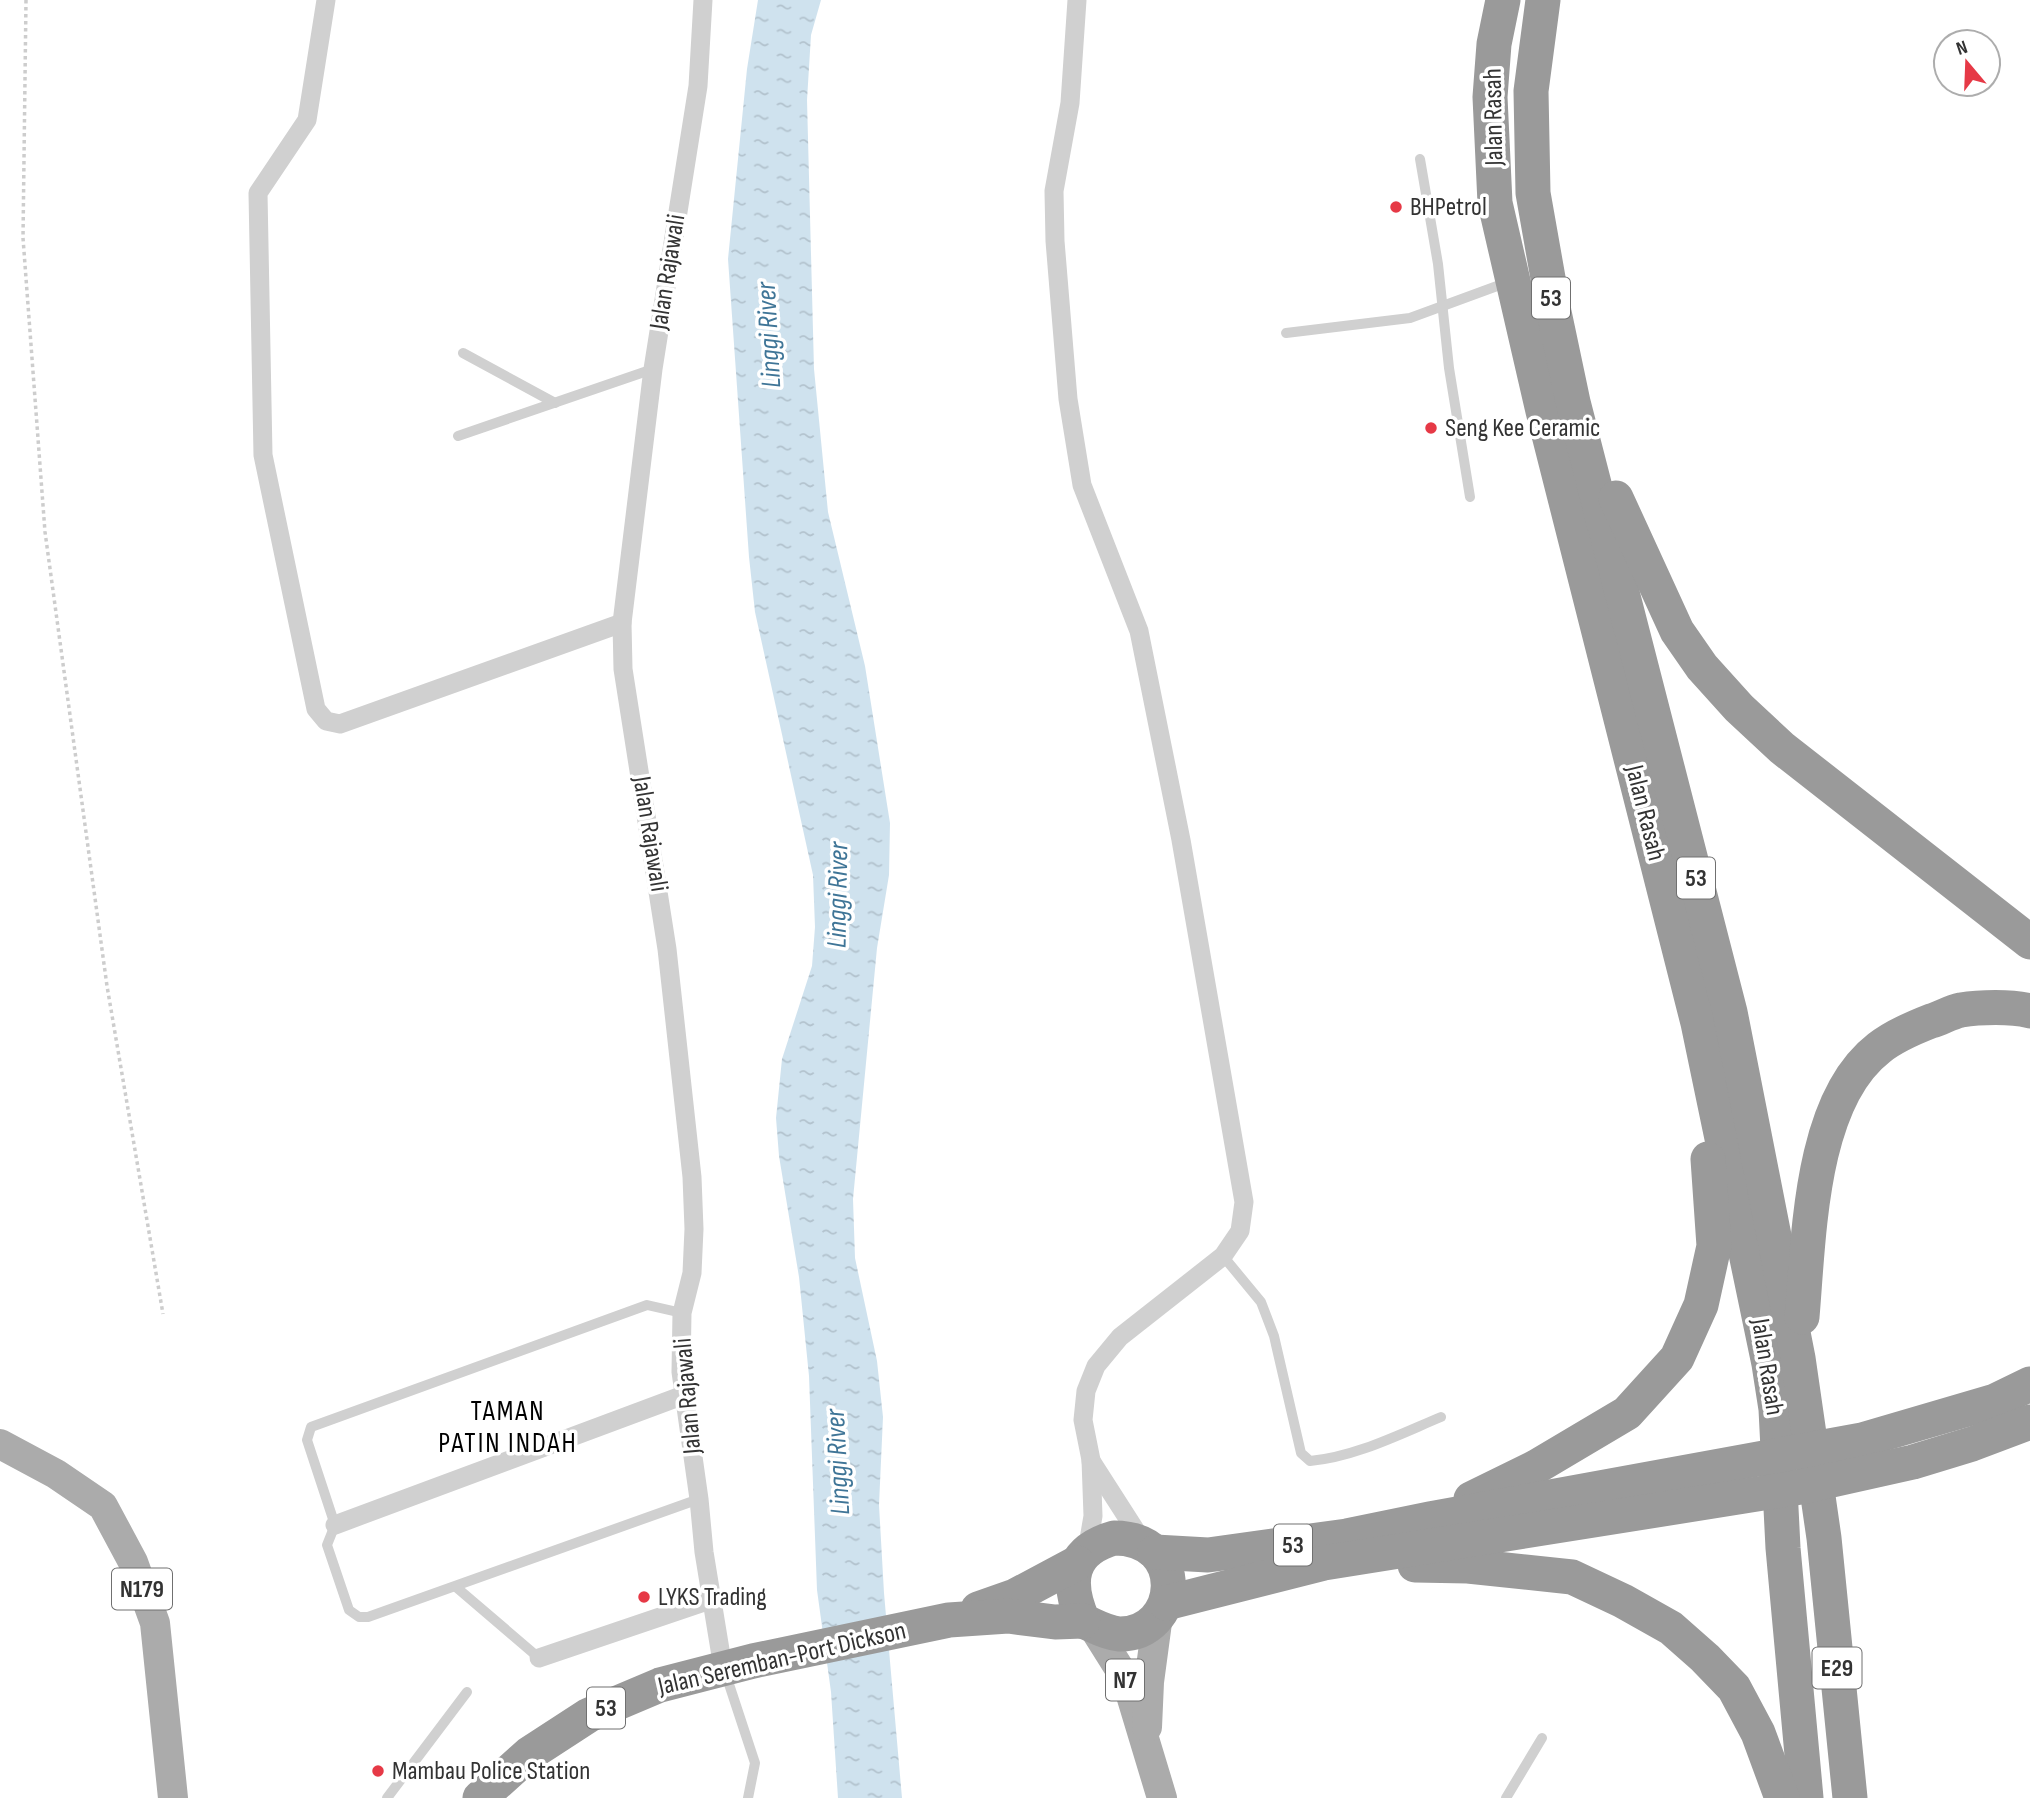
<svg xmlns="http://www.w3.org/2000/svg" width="2030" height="1798" viewBox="0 0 2030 1798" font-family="'Sofia Sans Condensed',sans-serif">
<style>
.water{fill:url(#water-ripples)}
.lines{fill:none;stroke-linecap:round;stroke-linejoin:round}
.path{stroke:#cdcdcd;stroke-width:3.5;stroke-dasharray:3.5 3.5;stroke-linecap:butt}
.lane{stroke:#d0d0d0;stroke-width:10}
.street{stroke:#d0d0d0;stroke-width:19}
.primary{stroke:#ababab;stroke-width:30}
.highway{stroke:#9a9a9a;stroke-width:35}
.poi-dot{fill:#e63946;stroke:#fff;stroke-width:2.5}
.labels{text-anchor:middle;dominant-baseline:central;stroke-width:7;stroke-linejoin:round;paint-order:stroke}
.shield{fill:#fff;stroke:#707070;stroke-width:2}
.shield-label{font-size:24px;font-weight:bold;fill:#333}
.street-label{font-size:26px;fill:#333;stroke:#fff}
.poi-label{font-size:26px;fill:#333;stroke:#fff;text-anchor:start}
.water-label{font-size:28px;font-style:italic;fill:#3f7597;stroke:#fff}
.neighbourhood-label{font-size:28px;letter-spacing:2px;fill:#000;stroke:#fff}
</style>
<defs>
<pattern id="water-ripples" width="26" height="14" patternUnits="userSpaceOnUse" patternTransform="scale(1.75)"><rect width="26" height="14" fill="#cfe2ee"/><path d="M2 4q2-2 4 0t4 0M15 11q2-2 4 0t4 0" fill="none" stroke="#b2c2cd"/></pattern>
</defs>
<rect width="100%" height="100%" fill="#fff"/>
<path class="water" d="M758,0H821L811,35L807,100L814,369L828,512L865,666L890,823L889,875L877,948L853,1199L855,1258L877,1361L883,1417L879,1505L884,1593L902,1798H838L831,1692L817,1590L809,1376L799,1277L779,1156L776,1118L782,1059L812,966L815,927L813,875L755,612L749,557L728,259L747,69Z"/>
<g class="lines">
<path class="path" d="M26,0L23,238L45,532L107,986L163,1314"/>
<g class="lane">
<path d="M1420,159L1438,264L1449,368L1470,497"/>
<path d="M1286,333L1410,318L1508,282"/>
<path d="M463,353L555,403"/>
<path d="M458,436L653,369"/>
<path d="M1223,1256L1261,1302L1274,1336L1301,1453L1310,1461C1355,1457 1400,1434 1441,1417"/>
<path d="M682,1313L647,1305L311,1427L307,1440L335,1525L327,1545L349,1610L359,1617H368L699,1499"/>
<path d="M456,1587L539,1658"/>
<path d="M726,1675L755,1763L748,1798"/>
<path d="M387,1798L467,1692"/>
<path d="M1506,1798L1542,1738"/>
</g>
<g class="street">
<path d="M326,0L307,120L258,193L263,455L316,709L326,721L340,724L622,623"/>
<path d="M703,0L698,86L653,369L622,623L623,669L667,949L692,1177L694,1229L692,1273L682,1313L681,1372L699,1499L704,1552L723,1668"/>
<path d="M1077,0L1070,103L1054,191L1055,241L1068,399L1082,485L1139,631L1181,840L1244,1202L1240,1231L1223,1256L1120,1337L1096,1366L1086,1391L1083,1420L1091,1460L1093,1516L1087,1551"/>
<path d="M1091,1461L1143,1542"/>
<path d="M335,1525L684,1395"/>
<path d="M539,1658L713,1599"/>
</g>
<g class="primary">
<path d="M0,1444L56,1474L103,1506L133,1562L155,1623L173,1798"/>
<path d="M1092,1625L1119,1668L1130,1692L1162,1798"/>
<path d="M1147,1727L1149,1682L1158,1615"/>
</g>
<g class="highway">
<path d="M1503,0L1494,44L1490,97L1495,203L1543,411L1698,1023L1769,1364L1776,1409L1783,1548L1806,1798"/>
<path d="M1543,0L1531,91L1533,193L1554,312L1573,402L1730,1012L1798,1358L1824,1538L1850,1798"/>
<path d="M1616,498L1677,631L1702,667L1739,708L1782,748L2030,942"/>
<path d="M1802,1317C1809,1236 1810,1101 1879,1048C1894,1036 1913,1028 1931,1021C1941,1018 1951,1012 1961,1010C1979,1007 2012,1006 2030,1011"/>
<path d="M1471,1499L1536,1467L1627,1413L1677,1358L1701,1305L1714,1246L1708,1159"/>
<path d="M1114,1538C1190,1538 1181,1635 1119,1634C1106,1633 1095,1626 1083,1621C1066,1582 1069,1551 1114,1538Z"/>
<path d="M1155,1552L1208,1555L1347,1536L1430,1519L1862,1440L1995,1401L2030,1384"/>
<path d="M1415,1565L1468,1566L1572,1577L1623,1601L1671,1628L1705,1658L1734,1688L1758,1733L1782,1798"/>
<path d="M1166,1603L1324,1563L1801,1487L1913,1462L1972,1444L2030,1422"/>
<path d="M978,1609L1015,1596L1077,1563"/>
<path d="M480,1798L529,1754L589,1715L660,1685L753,1661L949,1620L1008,1616L1055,1622L1083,1621"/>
</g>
</g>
<g class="poi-dot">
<circle cx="1396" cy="207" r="7"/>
<circle cx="1431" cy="428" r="7"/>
<circle cx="644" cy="1597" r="7"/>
<circle cx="378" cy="1771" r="7"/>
</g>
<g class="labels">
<g class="shield">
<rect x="1532" y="277.5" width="38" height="41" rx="5"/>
<rect x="1677" y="857.5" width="38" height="41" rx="5"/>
<rect x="1274" y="1524.5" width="38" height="41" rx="5"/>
<rect x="112" y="1568.5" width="60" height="41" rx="5"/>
<rect x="1812.5" y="1647.5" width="49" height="41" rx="5"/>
<rect x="1106" y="1659.5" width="38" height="41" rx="5"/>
<rect x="587" y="1687.5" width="38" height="41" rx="5"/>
</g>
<g class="shield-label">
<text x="1551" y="298">53</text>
<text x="1696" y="878">53</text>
<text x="1293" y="1545">53</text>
<text x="142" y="1589">N179</text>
<text x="1837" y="1668">E29</text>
<text x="1125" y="1680">N7</text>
<text x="606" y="1708">53</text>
</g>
<g class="street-label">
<text transform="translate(1494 117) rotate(-91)">Jalan Rasah</text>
<text transform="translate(668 272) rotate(-81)">Jalan Rajawali</text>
<text transform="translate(1645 813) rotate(76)">Jalan Rasah</text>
<text transform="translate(650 834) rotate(81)">Jalan Rajawali</text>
<text transform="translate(1767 1367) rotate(81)">Jalan Rasah</text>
<text transform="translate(688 1396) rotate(-95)">Jalan Rajawali</text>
<text transform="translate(782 1659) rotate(-13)">Jalan Seremban-Port Dickson</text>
</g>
<g class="poi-label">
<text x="1410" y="207">BHPetrol</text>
<text x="1445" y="428">Seng Kee Ceramic</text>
<text x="658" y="1597">LYKS Trading</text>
<text x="392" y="1771">Mambau Police Station</text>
</g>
<g class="water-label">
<text transform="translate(769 335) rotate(-93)">Linggi River</text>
<text transform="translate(838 895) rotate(-89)">Linggi River</text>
<text transform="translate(838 1462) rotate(-93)">Linggi River</text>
</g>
<g class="neighbourhood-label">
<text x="508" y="1411">TAMAN<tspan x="508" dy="32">PATIN INDAH</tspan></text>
</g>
</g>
<g transform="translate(1967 63) rotate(341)"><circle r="33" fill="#ffffff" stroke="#adadad" stroke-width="2"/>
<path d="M0-5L12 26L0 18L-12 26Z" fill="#e63946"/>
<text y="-10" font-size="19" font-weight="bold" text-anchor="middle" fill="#333333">N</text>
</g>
</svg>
